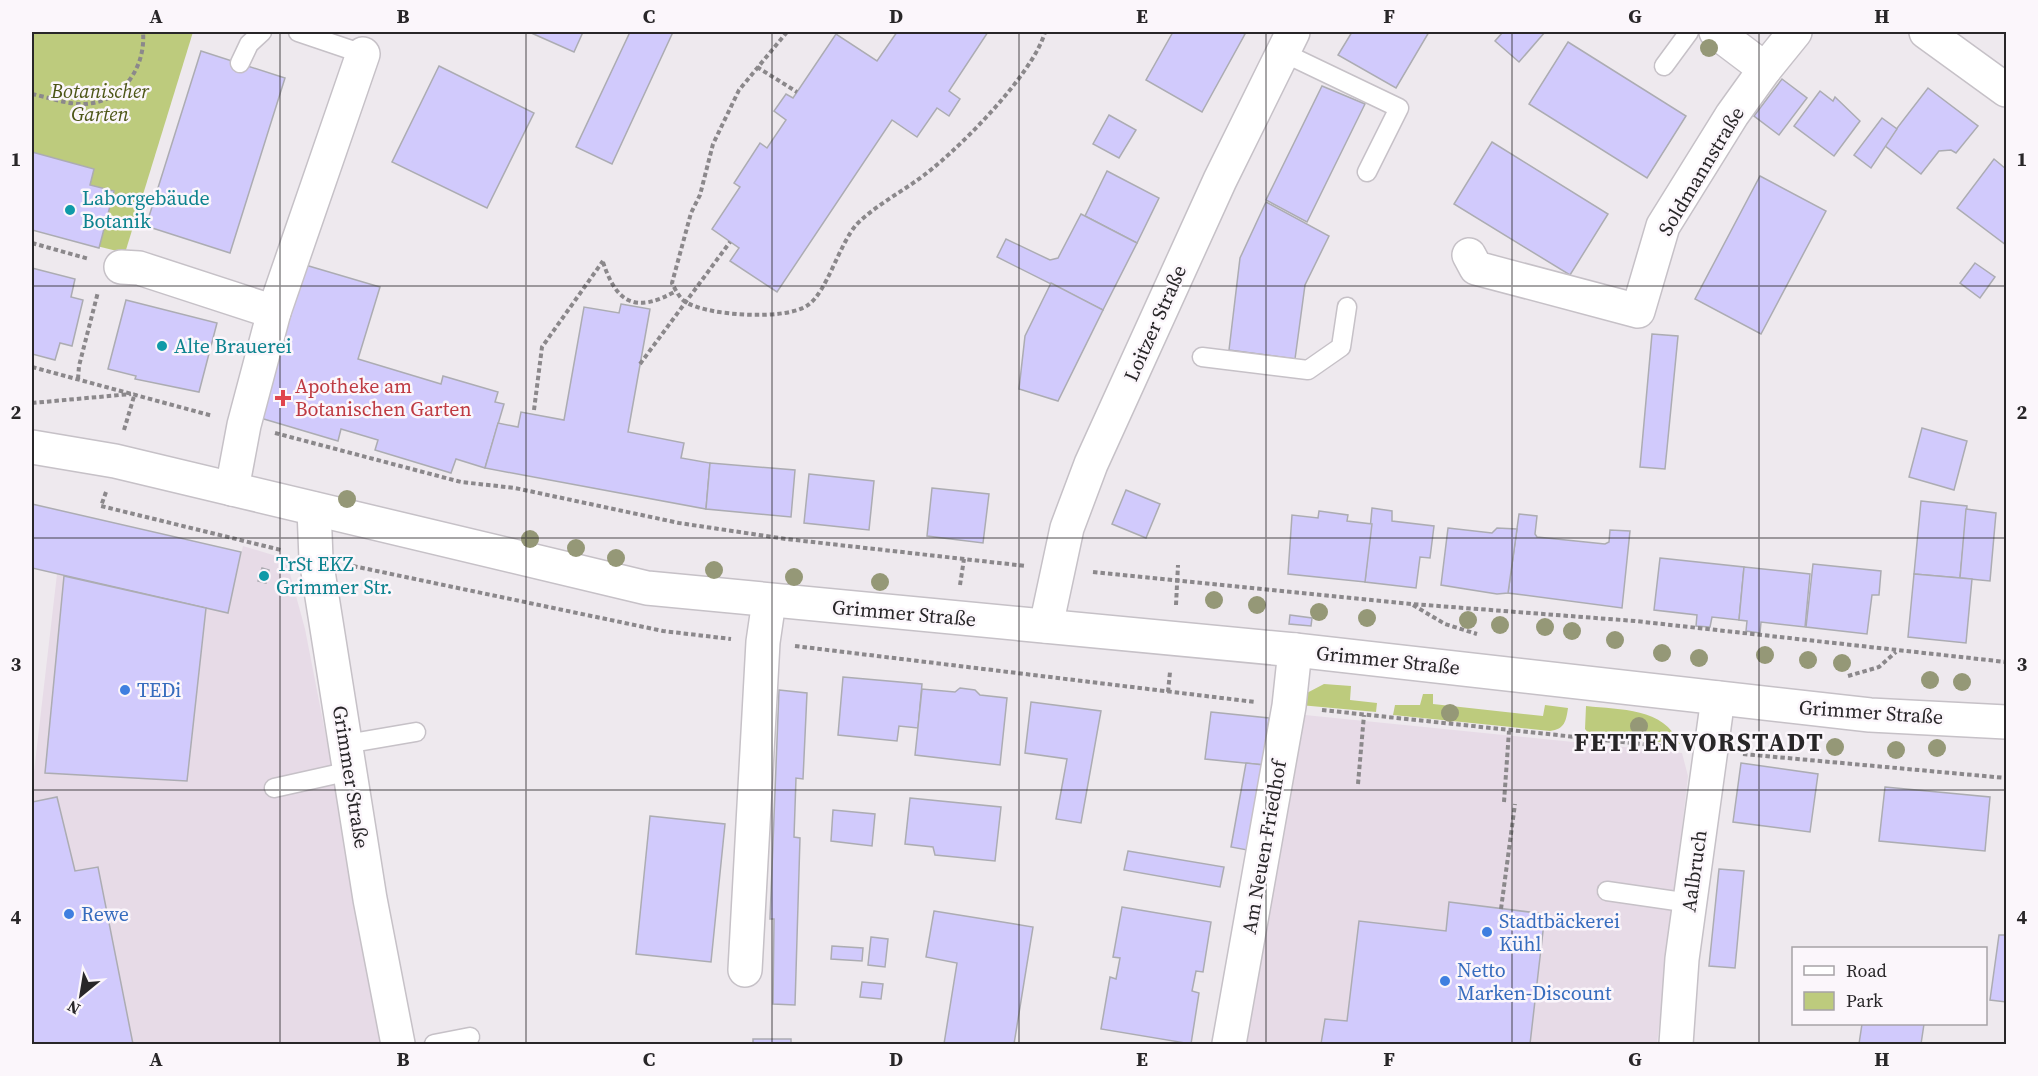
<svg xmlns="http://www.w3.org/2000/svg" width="2038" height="1076" viewBox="0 0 2038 1076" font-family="'Source Serif 4',serif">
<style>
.built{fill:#e7dbe7}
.green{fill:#bdcb7d}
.building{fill:#d1cafc;stroke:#acacb2;stroke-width:1.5}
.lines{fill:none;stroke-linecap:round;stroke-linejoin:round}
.service-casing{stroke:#c6c1c7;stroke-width:21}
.minor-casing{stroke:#c6c1c7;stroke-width:36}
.secondary-casing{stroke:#c6c1c7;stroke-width:36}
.path{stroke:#8b888b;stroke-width:4;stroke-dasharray:4.5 3;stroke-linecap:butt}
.service{stroke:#fff;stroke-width:18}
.minor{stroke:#fff;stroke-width:33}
.secondary{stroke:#fff;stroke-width:33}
.tree{fill:#959877}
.grid{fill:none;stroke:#282628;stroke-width:1.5;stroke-opacity:0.55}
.culture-dot{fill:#0f9aa8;stroke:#fbf6fb;stroke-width:2}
.health-dot{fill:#e0444e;stroke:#fbf6fb;stroke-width:2}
.shop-dot{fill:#3f7fe0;stroke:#fbf6fb;stroke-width:2}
.labels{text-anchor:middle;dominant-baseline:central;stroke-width:5;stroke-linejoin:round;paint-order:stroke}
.park-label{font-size:20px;font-style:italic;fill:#4c5516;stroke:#fbf6fb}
.street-label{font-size:20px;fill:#282628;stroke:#fbf6fb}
.culture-label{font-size:20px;fill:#0d838f;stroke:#fbf6fb;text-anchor:start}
.health-label{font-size:20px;fill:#be3a42;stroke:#fbf6fb;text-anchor:start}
.shop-label{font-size:20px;fill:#366cbe;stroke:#fbf6fb;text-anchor:start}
.district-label{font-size:26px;font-weight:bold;letter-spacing:1.5px;fill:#282628;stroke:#fbf6fb}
.neatline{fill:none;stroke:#282628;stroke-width:2}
.grid-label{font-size:20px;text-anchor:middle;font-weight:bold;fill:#282628}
</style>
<rect width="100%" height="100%" fill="#eee9ee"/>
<g class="built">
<path d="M243,546L286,559L305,629L386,1044H32V789L57,574L228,613Z"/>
<path d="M1295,714L1682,753L1688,776L1657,1044H1239Z"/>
</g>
<g class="green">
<path d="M32,32H193L125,253L32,230Z"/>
<path d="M1324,684L1351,686L1350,700L1377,703L1376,712L1300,705L1303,695Z"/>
<path d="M1423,694H1433V704L1543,716L1545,705L1568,708C1566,721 1565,729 1550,731L1393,715L1395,705H1420Z"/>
<path d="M1586,706C1621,710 1663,707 1680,744L1590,735L1585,729Z"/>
</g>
<g class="building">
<path d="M529,32H583L574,52Z"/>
<path d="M630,32H673L612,164L576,147Z"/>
<path d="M897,32H988L949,91L960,99L949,116L937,108L917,137L892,120L777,292L730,261L739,248L712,229L740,187L734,183L760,143L767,148L786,120L774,111L786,94L793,98L836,34L877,61Z"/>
<path d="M1173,32H1241L1245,34L1202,112L1146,80Z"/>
<path d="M1352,32H1429L1396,88L1338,55Z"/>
<path d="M1503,32H1545L1519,62L1495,41Z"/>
<path d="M1568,42L1686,116L1647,178L1529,104Z"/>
<path d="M201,51L285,78L230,253L146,226Z"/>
<path d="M439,66L534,113L487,208L392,162Z"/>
<path d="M1782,79L1807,98L1779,135L1754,116Z"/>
<path d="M1322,86L1365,104L1307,222L1266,200Z"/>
<path d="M1928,88L1978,126L1956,153L1951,150L1939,151L1921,174L1884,145Z"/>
<path d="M1820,91L1833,101L1835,97L1860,121L1834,156L1794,126Z"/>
<path d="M1109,115L1136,130L1119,158L1093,144Z"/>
<path d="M1882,118L1897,129L1871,168L1854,155Z"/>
<path d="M1492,142L1608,214L1570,275L1454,204Z"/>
<path d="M32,152L94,169L90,185L114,191L99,248L32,230Z"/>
<path d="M1994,159L2006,169V245L1957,208Z"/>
<path d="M1107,171L1159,198L1137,243L1085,216Z"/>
<path d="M1760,176L1826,211L1761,334L1695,299Z"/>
<path d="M1266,202L1329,236L1305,285L1295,359L1229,350L1240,258Z"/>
<path d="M1081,214L1137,243L1103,310L997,257L1006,239L1050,260L1058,258Z"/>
<path d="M1975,263L1995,277L1980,298L1960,283Z"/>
<path d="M302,264L380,287L358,359L441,384L443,376L498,392L495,402L504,404L485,468L456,459L451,473L375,450L378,440L341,429L338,441L257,417Z"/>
<path d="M32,268L75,279L71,297L83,300L72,346L60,343L55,360L32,354Z"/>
<path d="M1051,283L1103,310L1058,401L1019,389L1025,336Z"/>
<path d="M126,300L217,323L199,392L135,379L136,376L108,369Z"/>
<path d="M621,304L650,309L628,432L684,443L681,458L710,463L706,509L485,468L498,423L518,427L521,412L564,420L584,307L619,313Z"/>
<path d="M1652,334L1678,336L1665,469L1640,467Z"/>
<path d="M1922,428L1967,441L1954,490L1909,477Z"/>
<path d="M710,463L795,470L791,517L706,509Z"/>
<path d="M809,474L874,481L869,530L804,523Z"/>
<path d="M932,488L989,494L983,543L927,536Z"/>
<path d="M1126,490L1160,504L1146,538L1112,524Z"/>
<path d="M1921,501L1967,506L1960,578L1914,574Z"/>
<path d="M32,504L241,552L228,613L32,568Z"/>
<path d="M1372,508L1392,511V521L1434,526L1430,558L1420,557L1416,588L1365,582Z"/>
<path d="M1966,509L1996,513L1990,581L1960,578Z"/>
<path d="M1319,511L1348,515L1347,521L1372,524L1365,582L1288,574L1292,515L1318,518Z"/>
<path d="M1519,514L1537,516L1535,534L1537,537L1605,544L1609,542L1610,530L1630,531L1622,608L1508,593Z"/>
<path d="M1448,528L1492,533L1497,528L1517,529L1508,593L1497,594L1441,585Z"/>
<path d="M1660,558L1744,567L1739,620L1712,617L1710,627L1696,626L1697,615L1654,610Z"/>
<path d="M1813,564L1881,571L1879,595H1872L1867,634L1806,627Z"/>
<path d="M1744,567L1810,574L1805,627L1761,622L1760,633L1746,631L1747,621L1739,620Z"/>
<path d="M262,568L269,570L266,583L258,581Z"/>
<path d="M1914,574L1972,579L1966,643L1908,637Z"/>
<path d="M64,576L206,608L187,781L45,773Z"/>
<path d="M1290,615L1312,618L1311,626L1289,624Z"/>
<path d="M843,677L922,684L918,728L899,726L897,741L838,735Z"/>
<path d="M960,688L975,690L980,695L1007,698L1000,765L915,755L922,689L955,692Z"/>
<path d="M779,690L807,693L803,779L796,778L794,837L800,838L795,1005L773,1004L774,919H770Z"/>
<path d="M1031,702L1101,711L1081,823L1056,819L1067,759L1025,753Z"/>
<path d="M1211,712L1269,718L1264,765L1205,759Z"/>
<path d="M1246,763L1264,765L1247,850L1231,847Z"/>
<path d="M1741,763L1818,774L1810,832L1733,822Z"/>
<path d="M1885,787L1990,797L1985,851L1879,841Z"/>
<path d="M57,797L75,871L98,867L133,1044H32V802Z"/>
<path d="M910,798L1001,807L995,861L935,855L933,847L905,844Z"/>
<path d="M833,810L875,814L872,846L831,841Z"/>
<path d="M650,816L725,824L711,962L636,954Z"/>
<path d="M1128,851L1224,867L1220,887L1124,870Z"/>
<path d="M1719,869L1744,871L1735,968L1709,966Z"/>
<path d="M1449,902L1545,914L1530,1044H1321L1325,1019L1347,1021L1359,921L1446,931Z"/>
<path d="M1122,907L1211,922L1203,972L1196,971L1192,991L1199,993L1191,1044L1101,1029L1110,977L1116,979L1120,958L1113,957Z"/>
<path d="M934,911L1033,927L1014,1044H944L957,963L926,957Z"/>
<path d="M1999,935H2006V1002L1990,1000Z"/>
<path d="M871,937L888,939L885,967L868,965Z"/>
<path d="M832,946L863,948L862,961L831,959Z"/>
<path d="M862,982L883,984L881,999L860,997Z"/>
<path d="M1862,1024H1924L1921,1044H1859Z"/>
<rect x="753" y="1039" width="38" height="5"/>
</g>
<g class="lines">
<g class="service-casing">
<g id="service">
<path d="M298,32L363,54"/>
<path d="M1282,52L1399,108L1367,172"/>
<path d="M240,63L249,44L262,32"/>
<path d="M1664,66L1689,32"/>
<path d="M1202,357L1308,370L1341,347L1347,307"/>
<path d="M346,744L416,732"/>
<path d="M274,788L350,771"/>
<path d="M1607,891L1690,903"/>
<path d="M434,1044L470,1037"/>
</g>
</g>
<g class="minor-casing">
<g id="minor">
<path d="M1716,32L1765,69L1795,32"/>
<path d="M1926,32L2006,90"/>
<path d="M1469,255L1476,268L1638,311L1663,226L1732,115L1765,69"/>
<path d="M121,267L139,268L274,312L244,425L232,489"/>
<path d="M274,312L363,54"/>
<path d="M314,509L316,559L370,899L398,1044"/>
<path d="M745,970L763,642L769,601"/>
<path d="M1229,1044L1289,706L1295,650"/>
<path d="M1676,1044L1682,959L1718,698"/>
</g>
</g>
<g class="secondary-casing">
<g id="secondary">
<path d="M32,447L115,461L647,588L1295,650L1870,715L2006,722"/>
<path d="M1046,626L1067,528L1091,464L1220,180L1293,32"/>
</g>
</g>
<g class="path">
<path d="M787,32L739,90L713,144L700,195L691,213L672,283C675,289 679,297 684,301C705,316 787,321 808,305C827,292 839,244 857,224C874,207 896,195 916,181C954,155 1033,75 1045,32"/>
<path d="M757,67L797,92"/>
<path d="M32,94C47,97 66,104 82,104C122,104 146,67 143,32"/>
<path d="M32,243L89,259"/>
<path d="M603,262C617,305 637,313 676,291"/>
<path d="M640,364L730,242"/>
<path d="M32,367L213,416"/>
<path d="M78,379L79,366L98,292"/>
<path d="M32,403L131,394"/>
<path d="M534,410L542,347L603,261"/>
<path d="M124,430L135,393"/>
<path d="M275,433L461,482L515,488L679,523L786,539L1026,566"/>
<path d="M106,492L101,506L281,550"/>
<path d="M353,566L663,631L731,639"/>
<path d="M1093,572L1412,604L1635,621L2006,662"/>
<path d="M960,585L964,559"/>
<path d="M1176,605L1178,565"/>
<path d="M1413,605L1445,624L1477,634"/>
<path d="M795,646L1255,702"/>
<path d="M1848,676L1879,667L1896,652"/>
<path d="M1168,692L1170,672"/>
<path d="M1322,710L1679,748"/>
<path d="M1743,754L2006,778"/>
<path d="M1358,784L1364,715"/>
<path d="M1504,802L1509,731"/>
<path d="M1501,909L1515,804"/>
</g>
<use href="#service" class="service"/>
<use href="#minor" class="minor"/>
<use href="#secondary" class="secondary"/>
</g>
<g class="tree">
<circle cx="1709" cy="48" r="9"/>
<circle cx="347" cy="499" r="9"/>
<circle cx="530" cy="539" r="9"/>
<circle cx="576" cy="548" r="9"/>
<circle cx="616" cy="558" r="9"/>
<circle cx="714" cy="570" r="9"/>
<circle cx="794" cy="577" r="9"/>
<circle cx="880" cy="582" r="9"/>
<circle cx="1214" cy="600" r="9"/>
<circle cx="1257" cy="605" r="9"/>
<circle cx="1319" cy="612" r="9"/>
<circle cx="1367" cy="618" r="9"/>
<circle cx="1468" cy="620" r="9"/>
<circle cx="1500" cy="625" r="9"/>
<circle cx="1545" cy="627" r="9"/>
<circle cx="1572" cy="631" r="9"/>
<circle cx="1615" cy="640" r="9"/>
<circle cx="1662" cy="653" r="9"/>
<circle cx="1765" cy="655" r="9"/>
<circle cx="1699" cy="658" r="9"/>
<circle cx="1808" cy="660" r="9"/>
<circle cx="1842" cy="663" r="9"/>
<circle cx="1930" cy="680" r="9"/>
<circle cx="1962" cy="682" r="9"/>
<circle cx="1450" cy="713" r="9"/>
<circle cx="1639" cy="726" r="9"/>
<circle cx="1835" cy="747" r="9"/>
<circle cx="1937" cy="748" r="9"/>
<circle cx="1896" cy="750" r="9"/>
</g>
<path class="grid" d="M280,32V1044M526,32V1044M772,32V1044M1019,32V1044M1266,32V1044M1512,32V1044M1759,32V1044M32,286H2006M32,538H2006M32,790H2006"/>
<g class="culture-dot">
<circle cx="70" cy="210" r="6"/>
<circle cx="162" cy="346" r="6"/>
<circle cx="264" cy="576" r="6"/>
</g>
<path class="health-dot" d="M280 389h6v6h6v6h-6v6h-6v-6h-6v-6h6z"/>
<g class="shop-dot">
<circle cx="125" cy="690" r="6"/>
<circle cx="69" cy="914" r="6"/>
<circle cx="1487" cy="932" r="6"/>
<circle cx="1445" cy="981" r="6"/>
</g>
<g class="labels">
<g class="park-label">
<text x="100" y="91">Botanischer<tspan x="100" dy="23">Garten</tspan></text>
</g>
<g class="street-label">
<text transform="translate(1701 171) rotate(-59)">Soldmannstraße</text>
<text transform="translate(1155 323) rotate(-66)">Loitzer Straße</text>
<text transform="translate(904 613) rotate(5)">Grimmer Straße</text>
<text transform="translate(1388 660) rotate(6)">Grimmer Straße</text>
<text transform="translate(1871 712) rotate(4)">Grimmer Straße</text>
<text transform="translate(351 777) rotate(81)">Grimmer Straße</text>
<text transform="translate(1264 847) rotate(-80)">Am Neuen Friedhof</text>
<text transform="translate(1694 871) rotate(-82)">Aalbruch</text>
</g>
<g class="culture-label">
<text x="82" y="198">Laborgebäude<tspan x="82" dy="23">Botanik</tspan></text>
<text x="174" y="346">Alte Brauerei</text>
<text x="276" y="564">TrSt EKZ<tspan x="276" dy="23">Grimmer Str.</tspan></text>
</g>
<g class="health-label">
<text x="295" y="386">Apotheke am<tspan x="295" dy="23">Botanischen Garten</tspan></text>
</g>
<g class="shop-label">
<text x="137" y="690">TEDi</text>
<text x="81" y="914">Rewe</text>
<text x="1499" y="921">Stadtbäckerei<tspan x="1499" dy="23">Kühl</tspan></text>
<text x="1457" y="970">Netto<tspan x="1457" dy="23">Marken-Discount</tspan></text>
</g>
<g class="district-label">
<text x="1699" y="742">FETTENVORSTADT</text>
</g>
</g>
<rect width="2038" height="1076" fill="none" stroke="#fbf6fb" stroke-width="66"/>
<rect x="1792" y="947" width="195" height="78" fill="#fbf6fb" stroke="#a7a3a7" stroke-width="1.5"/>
<rect x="1804" y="966" width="30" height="9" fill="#ffffff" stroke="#a7a3a7" stroke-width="1.5"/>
<text x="1846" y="977" font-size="18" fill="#282628">Road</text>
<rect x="1804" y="992" width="30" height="18" fill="#bdcb7d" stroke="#a7a3a7" stroke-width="1.5"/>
<text x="1846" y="1007" font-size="18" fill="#282628">Park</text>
<g transform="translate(81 995) rotate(210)" stroke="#fbf6fb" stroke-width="4.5" paint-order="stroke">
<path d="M0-4.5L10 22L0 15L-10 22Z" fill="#282628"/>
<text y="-9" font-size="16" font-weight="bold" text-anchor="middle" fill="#282628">N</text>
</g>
<rect x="33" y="33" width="1972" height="1010" class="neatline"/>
<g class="grid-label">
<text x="156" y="23">A</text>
<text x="403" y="23">B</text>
<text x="649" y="23">C</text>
<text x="896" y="23">D</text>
<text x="1142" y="23">E</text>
<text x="1389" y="23">F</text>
<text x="1635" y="23">G</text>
<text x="1882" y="23">H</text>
<text x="16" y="166">1</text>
<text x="2022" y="166">1</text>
<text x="16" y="419">2</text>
<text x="2022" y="419">2</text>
<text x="16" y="671">3</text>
<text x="2022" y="671">3</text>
<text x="16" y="924">4</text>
<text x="2022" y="924">4</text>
<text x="156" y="1066">A</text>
<text x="403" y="1066">B</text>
<text x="649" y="1066">C</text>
<text x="896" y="1066">D</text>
<text x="1142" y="1066">E</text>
<text x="1389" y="1066">F</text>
<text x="1635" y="1066">G</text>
<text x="1882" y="1066">H</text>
</g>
</svg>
